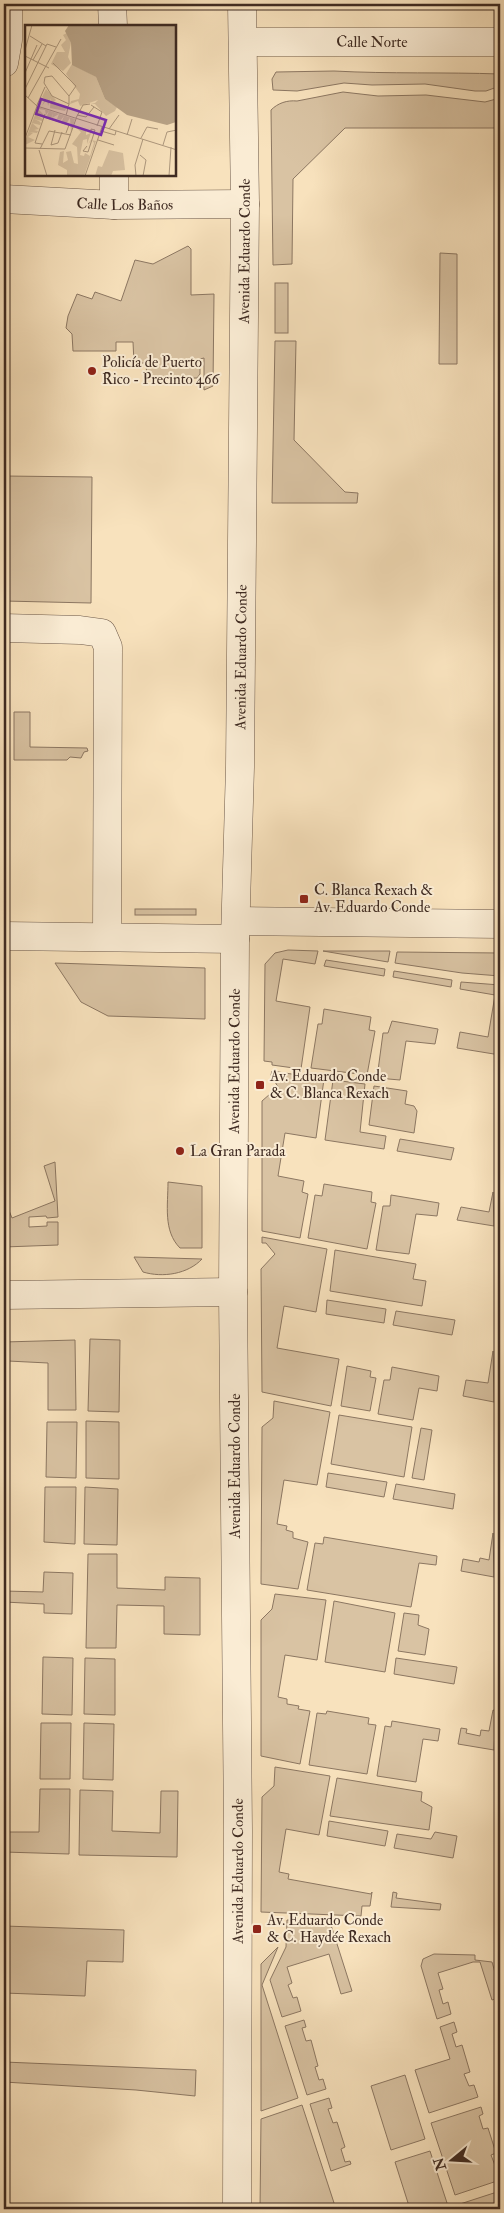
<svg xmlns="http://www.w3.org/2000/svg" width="504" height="2213" viewBox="0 0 504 2213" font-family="'IM FELL Double Pica',serif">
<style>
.green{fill:#d9c3a3;stroke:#8c7762}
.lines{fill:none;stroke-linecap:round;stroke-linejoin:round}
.minor-casing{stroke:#6d5949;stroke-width:29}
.tertiary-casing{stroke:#6d5949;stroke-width:29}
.minor{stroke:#faecd4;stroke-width:28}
.tertiary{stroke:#faecd4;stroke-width:28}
.poi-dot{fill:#8f2418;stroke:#faecd4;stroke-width:2}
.labels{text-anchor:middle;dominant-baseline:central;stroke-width:4;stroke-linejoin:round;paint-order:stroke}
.street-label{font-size:15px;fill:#3f2b22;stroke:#faecd4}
.poi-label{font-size:15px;fill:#3f2b22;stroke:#faecd4;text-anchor:start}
.inset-road{fill:none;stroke:#ae997f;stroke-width:1}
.view{fill:#7b2cbf;fill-opacity:0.15;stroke:#7b2cbf;stroke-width:2.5}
.inset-edge{fill:none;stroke:#3f2b22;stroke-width:2.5}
</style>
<rect width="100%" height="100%" fill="#f8e2bd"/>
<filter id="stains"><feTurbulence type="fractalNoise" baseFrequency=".004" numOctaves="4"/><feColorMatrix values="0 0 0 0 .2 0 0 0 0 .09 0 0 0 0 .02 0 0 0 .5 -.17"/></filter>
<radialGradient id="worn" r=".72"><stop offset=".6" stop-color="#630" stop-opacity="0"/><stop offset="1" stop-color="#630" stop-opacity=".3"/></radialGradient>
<g class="green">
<path d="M334,71C390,74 445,72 500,74V86L486,91H475L425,84L372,85L344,83L297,91L273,90L272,79L276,72Z"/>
<path d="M343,92L378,96L426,95L485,102L500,98V128H345L293,179L292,264L273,265L271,110C278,103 287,100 297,101Z"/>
<path d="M188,246L191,249V295L214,294L213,386L204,390V358L200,359V374L197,378L147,379L146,363H134L133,342H116V351H73L72,334L66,328L68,316L77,294L92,299L95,292L121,301L135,260L153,264Z"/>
<path d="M440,253L457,254V364H439Z"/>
<rect x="275" y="283" width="13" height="50"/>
<path d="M275,341H296L294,440L345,492L358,493L357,503H272Z"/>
<path d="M4,476L92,477L91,603L4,601Z"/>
<path d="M14,712H30V747L87,748L88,751L84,752L81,758L70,757L67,760H14Z"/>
<rect x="135" y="909" width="61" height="6"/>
<path d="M288,950L318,951L315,964L283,959L276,1001L310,1007L301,1069L272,1065V1062L264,1061L265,964L275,953Z"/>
<path d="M323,951H390L388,962Z"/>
<path d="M397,952L500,953V976L462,973L395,963Z"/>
<path d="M326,960L385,969L384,976L324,966Z"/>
<path d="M55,963L205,968V1019L108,1016L81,1002Z"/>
<path d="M394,971L452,980L451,987L393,977Z"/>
<path d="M461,982L500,985V1055L457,1048L460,1032L488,1037L495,995L460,989Z"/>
<path d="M324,1009L371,1017L369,1030L375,1031L367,1075L311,1068L318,1024H322Z"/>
<path d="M392,1021L438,1029L435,1044L406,1041L400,1080L377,1078L383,1033H388Z"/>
<path d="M272,1071L324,1079L316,1138L285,1133L278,1176L304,1181L302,1192L308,1194L300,1238L262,1231V1101L278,1087L271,1075Z"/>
<path d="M333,1080L365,1084L360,1132L386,1136L384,1149L325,1140Z"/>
<path d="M374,1086L407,1091L405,1104L414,1106L417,1111L414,1133L369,1125Z"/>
<path d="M400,1139L454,1148L451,1160L397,1151Z"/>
<path d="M55,1162L58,1217L47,1218L46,1216L29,1217V1227L47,1226V1222H58V1245L4,1247V1198L12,1218L55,1201L44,1166Z"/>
<path d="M168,1182L202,1186V1248H180C163,1231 168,1205 168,1182Z"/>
<path d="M324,1184L372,1192L371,1202L376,1203L367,1249L308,1238L315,1195L322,1196Z"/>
<path d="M493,1192L494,1226L457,1220L461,1207L489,1212Z"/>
<path d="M391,1195L439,1203L437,1216L416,1214L409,1254L376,1250L383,1206H390Z"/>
<path d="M262,1237L327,1249L316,1312L284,1306L277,1348L339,1359L331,1406L262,1392L261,1269L275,1254L266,1243H262Z"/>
<path d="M335,1250L416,1264L413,1279L426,1281L422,1306L330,1291Z"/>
<path d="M134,1257L202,1259C188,1274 163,1278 143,1272Z"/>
<path d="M327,1300L386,1309L384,1323L326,1314Z"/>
<path d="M396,1311L455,1320L452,1335L393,1325Z"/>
<path d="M90,1339L120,1340L119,1412L88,1411Z"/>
<path d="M75,1340L76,1410H48V1363L8,1361L4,1472V1342Z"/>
<path d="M493,1351L494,1402L463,1396L466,1380L488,1383Z"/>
<path d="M347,1366L371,1371L370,1377L376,1378L370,1411L341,1406Z"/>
<path d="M392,1367L439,1376L437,1391L419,1388L413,1420L378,1414L384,1380H390Z"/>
<path d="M274,1401L330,1412L317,1485L284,1480L277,1524L287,1526L286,1530L293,1532V1538L308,1542L298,1589L261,1584L262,1427L273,1418Z"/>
<path d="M339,1415L412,1427L404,1477L331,1464Z"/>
<path d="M86,1421L119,1422V1479L86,1478Z"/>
<path d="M47,1422H77L76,1478L46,1477Z"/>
<path d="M421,1428L432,1430L424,1480L412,1478Z"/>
<path d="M328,1473L387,1482L384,1497L326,1487Z"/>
<path d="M396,1484L455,1494L453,1509L393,1499Z"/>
<path d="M45,1487H76L75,1544L44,1542Z"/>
<path d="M85,1487L118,1489L117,1545L84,1544Z"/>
<path d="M493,1533L494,1577L461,1571L463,1559L479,1562L480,1558L489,1560Z"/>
<path d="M324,1537L437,1556L436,1565L419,1563L411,1607L307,1590L315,1543L323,1544Z"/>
<path d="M88,1554H117V1588L165,1590V1577L200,1578V1635L164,1634V1606L117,1605L116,1648H86Z"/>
<path d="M44,1572L73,1573L72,1614L44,1613V1604L4,1602V1591L43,1592Z"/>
<path d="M275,1594L326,1600L317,1660L285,1655L278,1697L287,1699V1704L299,1706L298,1709L310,1711L300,1764L261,1756V1620L272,1609Z"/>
<path d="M334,1601L395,1613L385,1672L325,1662Z"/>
<path d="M404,1613L419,1615L418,1625L429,1629L425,1655L398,1651Z"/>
<path d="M43,1657L73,1658L72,1715L42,1714Z"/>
<path d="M85,1658L115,1659V1715L84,1714Z"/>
<path d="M396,1658L457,1667L454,1684L394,1674Z"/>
<path d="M493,1710L496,1711L494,1750L458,1744L461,1728L467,1729L466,1733L480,1736L481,1730L489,1731Z"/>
<path d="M327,1711L369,1718L368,1724L376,1725L367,1774L309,1765L317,1713L326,1714Z"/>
<path d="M392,1721L440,1729L438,1741L423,1739L416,1782L377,1776L385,1726L391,1727Z"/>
<path d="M41,1723H71L70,1779H40Z"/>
<path d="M84,1723L114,1724L113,1780L83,1779Z"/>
<path d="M275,1767L330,1776L319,1835L286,1829L279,1872L289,1874L288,1879L371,1894L372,1892L370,1906H362L361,1916L261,1912L262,1797L274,1786Z"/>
<path d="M337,1778L422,1792L421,1801L432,1807L429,1830L330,1816Z"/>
<path d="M40,1789H70L69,1854L4,1852V1832H39Z"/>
<path d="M80,1790L113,1791L112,1831L160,1833L161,1791H178L177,1857L79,1855Z"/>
<path d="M329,1821L388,1831L385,1846L327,1836Z"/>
<path d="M435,1832L457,1836L453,1858L394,1848L397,1834L431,1839Z"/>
<path d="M393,1892L397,1893L396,1898L441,1904L440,1910L391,1907Z"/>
<path d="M287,1920L330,1922L352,1991L341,1994L329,1954L287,1967L292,1983L288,1985L293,1998L297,1997L301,2011L282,2017L270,1980L286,1947Z"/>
<path d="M4,1926L124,1930L123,1962L87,1961L85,1996L4,1993Z"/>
<path d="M278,1947L262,1985L298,2098L261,2111V1964Z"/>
<path d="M434,1954L475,1955V1960L492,1962L500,1990V1997L492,2000L480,1962H473L438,1973L443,1989L439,1990L443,2004L448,2002L451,2014L437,2019L421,1966L423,1959Z"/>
<path d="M304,2020L306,2027L302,2028L306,2041L311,2040L318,2066L315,2067L319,2080L323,2079L326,2089L307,2095L285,2026Z"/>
<path d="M454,2022L457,2032L452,2034L456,2047L462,2045L470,2072L464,2074L469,2086L474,2085L478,2097L429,2113L415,2070L450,2059L440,2027Z"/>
<path d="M4,2062L196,2070L195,2096L136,2090L4,2082Z"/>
<path d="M405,2075L425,2139L391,2150L371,2086Z"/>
<path d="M329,2098L332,2108L328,2109L333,2123L337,2122L345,2147L341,2149L345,2162L350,2161L351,2164L331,2171L310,2104Z"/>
<path d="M302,2105L336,2209H260L261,2119Z"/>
<path d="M481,2107L483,2114L479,2116L483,2129L488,2128L496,2153L491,2155L496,2168H500V2180L455,2195L431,2123Z"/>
<path d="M430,2151L449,2209H401L409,2206L395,2162Z"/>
<path d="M500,2191V2209H459L457,2205Z"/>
</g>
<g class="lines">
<g class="minor-casing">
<g id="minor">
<path d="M112,4L113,26"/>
<path d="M4,63L8,40V4"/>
<path id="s1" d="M4,199L114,205L245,204"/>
<path d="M114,205V175"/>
<path d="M4,628L80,630L102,633L108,647L107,936"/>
<path d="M4,936L235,939"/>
<path d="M4,1295L233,1292"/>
</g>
</g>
<g class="tertiary-casing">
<g id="tertiary">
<path id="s2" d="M243,42H500"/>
<path d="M236,921L500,924"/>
<path id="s3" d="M237,2209L238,1830L233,1292L235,939L240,767L245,204L242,4"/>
</g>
</g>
<use href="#minor" class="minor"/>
<use href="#tertiary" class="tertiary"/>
</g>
<g class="poi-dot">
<circle cx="92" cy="371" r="5"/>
<rect x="299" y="894" width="10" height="10" rx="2.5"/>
<rect x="255" y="1080" width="10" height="10" rx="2.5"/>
<circle cx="180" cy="1151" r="5"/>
<rect x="252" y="1924" width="10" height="10" rx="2.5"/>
</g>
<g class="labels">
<g class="street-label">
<text stroke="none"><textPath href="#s2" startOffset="129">Calle Norte</textPath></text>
<text stroke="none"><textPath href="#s1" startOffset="121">Calle Los Baños</textPath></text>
<text stroke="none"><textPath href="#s3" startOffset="1958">Avenida Eduardo Conde</textPath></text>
<text stroke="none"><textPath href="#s3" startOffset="1552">Avenida Eduardo Conde</textPath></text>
<text stroke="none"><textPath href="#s3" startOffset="1148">Avenida Eduardo Conde</textPath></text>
<text transform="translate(235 1466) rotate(-90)">Avenida Eduardo Conde</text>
<text stroke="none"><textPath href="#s3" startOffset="338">Avenida Eduardo Conde</textPath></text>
</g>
<g class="poi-label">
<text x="102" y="362">Policía de Puerto<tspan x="102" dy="17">Rico - Precinto 466</tspan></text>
<text x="314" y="890">C. Blanca Rexach &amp;<tspan x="314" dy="17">Av. Eduardo Conde</tspan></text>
<text x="270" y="1076">Av. Eduardo Conde<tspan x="270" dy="17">&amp; C. Blanca Rexach</tspan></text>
<text x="190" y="1151">La Gran Parada</text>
<text x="267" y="1920">Av. Eduardo Conde<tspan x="267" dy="17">&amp; C. Haydée Rexach</tspan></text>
</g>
</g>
<g transform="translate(25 25)">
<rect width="151" height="151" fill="#f8e2bd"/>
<path d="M42,8L46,18L43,32L46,38L38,46L26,39L32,27H40L36,20L41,15L38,10ZM47,39L71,52L80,74L92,82L90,86L81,91L70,79H66L70,78L73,75L55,81L53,76L45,79L46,76L54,74L55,69L41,49ZM21,64L31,75L29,77L42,82L40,86L25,83L26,73L23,81L22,74L17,81L20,74L17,72ZM13,82L50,94L46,108L45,93L41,99L37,96L39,91L36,95L32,94L34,89L27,93L28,88L26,94L22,91L24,86L21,90L20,85L13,84L19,90H11L18,94L17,96L9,94L14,96L16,98L15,100L7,98L14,104L9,105L13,106L12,108L4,107L8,108L3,112L10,115L0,120V116ZM50,102L61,105V110L66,108L62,119V114L58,115L55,130L59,131L60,128L65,131L69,118L67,115L63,119L65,116L66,115L71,116L59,151H42V145L33,140L35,127L39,126L38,138L43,135L41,127L46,126L49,138L53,139L52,122L47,119L56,107ZM84,125L98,128L100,145L88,146L86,151H70L73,141L77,142Z" fill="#d9c3a3"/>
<path d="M44,0H151V97L142,100L102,90L80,74L71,52L47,40L46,18L40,6Z" fill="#b9a488"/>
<path class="inset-road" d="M5,11L21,21M0,25L7,0M0,31L24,43M8,35L17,19M28,38L51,61L44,71M0,48L12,20M0,64L22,19L31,22M0,70L12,81L152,125M3,73L36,14M12,80L20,62M66,80L77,87L72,101M41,90L42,87L43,81L44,80V71L27,51L20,52L19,58L27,71L44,79M52,90L61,92L69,82M19,92L44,100L41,108M51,93L58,80L65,79M84,104L94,90M30,105L26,120L33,118L37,107M76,106L90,110L91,106M102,110L107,94M0,113L12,81M116,113L122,102L133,104M73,115L89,120M17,119L10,118L20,89M138,120L142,107L152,105M62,121L58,126L63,127L70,105L66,104V108M0,123L40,124L51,94M15,124L24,106L46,110M14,125L22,151M115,130L121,135L118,151M60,151L77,102M111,151L110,140L118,114M144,151L146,122"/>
<path class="view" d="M16,74L81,95L76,110L11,89Z"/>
<rect width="151" height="151" class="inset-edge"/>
</g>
<rect width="504" height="2213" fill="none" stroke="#f8e2bd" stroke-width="20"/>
<rect x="5" y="5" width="494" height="2203" fill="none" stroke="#3f2b22" stroke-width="2.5"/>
<rect x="10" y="10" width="484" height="2193" fill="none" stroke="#3f2b22"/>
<g transform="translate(452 2160) rotate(252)" stroke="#faecd4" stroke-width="4" paint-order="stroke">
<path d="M0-4L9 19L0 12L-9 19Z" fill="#3f2b22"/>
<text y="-8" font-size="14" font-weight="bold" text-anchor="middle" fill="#3f2b22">N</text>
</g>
<rect width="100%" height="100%" filter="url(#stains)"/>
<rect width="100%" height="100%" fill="url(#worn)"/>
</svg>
